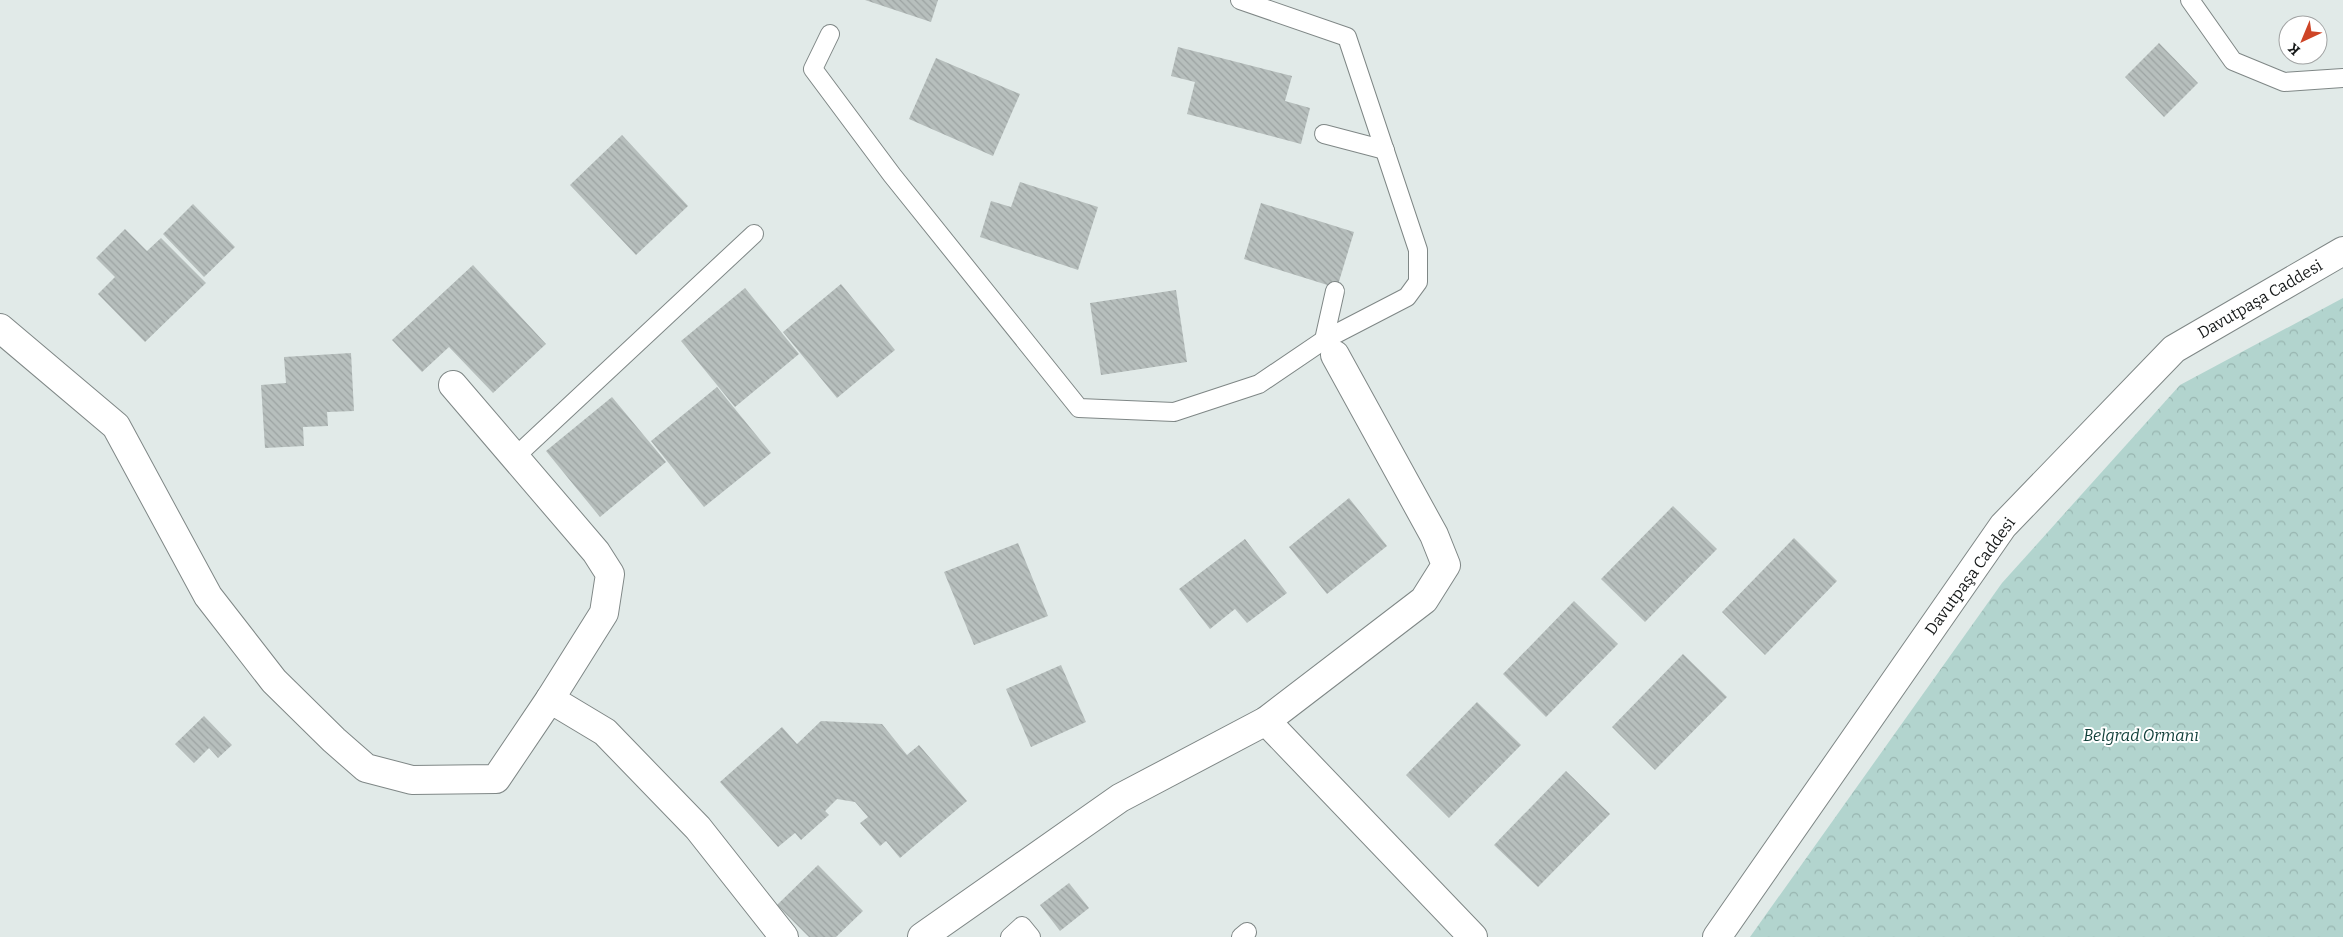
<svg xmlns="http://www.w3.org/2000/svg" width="2343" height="937" viewBox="0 0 2343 937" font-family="Bitter,serif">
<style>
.forest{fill:url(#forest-crowns)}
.building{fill:url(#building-back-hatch)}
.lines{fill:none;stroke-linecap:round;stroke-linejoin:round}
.lane-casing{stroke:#7f8786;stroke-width:20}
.street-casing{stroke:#7f8786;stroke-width:30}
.secondary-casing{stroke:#7f8786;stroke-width:30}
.lane{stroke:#fff;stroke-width:18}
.street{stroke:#fff;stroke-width:28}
.secondary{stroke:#fff;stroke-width:28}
.labels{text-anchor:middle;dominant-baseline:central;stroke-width:4;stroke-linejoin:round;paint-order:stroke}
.street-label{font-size:16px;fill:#151818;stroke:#fff}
.park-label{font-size:16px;font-style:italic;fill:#0f3e38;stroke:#fff}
</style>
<defs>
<pattern id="forest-crowns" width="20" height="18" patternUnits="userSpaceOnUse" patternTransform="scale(1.25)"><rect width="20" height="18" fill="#b2d4ce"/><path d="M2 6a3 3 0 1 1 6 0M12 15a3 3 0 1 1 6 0" fill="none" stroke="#98b5b0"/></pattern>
<pattern id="building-back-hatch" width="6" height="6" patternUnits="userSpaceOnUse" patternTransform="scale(1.25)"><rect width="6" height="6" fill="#b7bfbd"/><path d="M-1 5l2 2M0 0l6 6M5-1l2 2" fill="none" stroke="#9ca3a2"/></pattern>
</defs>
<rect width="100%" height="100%" fill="#e1eae8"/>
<path class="forest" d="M2343,298V937H1750L2002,583L2180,385Z"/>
<g class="building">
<path d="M865,0H938L931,22Z"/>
<path d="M2159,43L2198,83L2164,117L2125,77Z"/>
<path d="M1178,47L1292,76L1285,101L1310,108L1301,144L1187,114L1195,82L1171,76Z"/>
<path d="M936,58L1020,94L993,156L909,119Z"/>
<path d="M622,135L688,206L636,255L570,185Z"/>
<path d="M1020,182L1098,207L1078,270L980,237L991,201L1011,207Z"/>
<path d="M1261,203L1354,232L1337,288L1244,259Z"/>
<path d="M193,204L235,247L204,277L163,234Z"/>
<path d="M125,229L147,251L161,238L206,283L145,342L98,294L115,277L96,258Z"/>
<path d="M473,265L546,344L493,393L449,347L422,372L392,340Z"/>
<path d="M841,284L895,350L837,398L783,332Z"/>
<path d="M745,288L799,354L735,407L681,341Z"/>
<path d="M1176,290L1187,362L1101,375L1090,303Z"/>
<path d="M351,353L354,411L327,412L328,426L303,427L304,446L265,448L261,385L286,383L284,357Z"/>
<path d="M717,387L771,453L704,507L651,441Z"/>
<path d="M612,397L666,462L600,517L546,451Z"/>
<path d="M1349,498L1387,546L1327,594L1289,547Z"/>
<path d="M1673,506L1717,549L1645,622L1601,579Z"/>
<path d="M1794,538L1837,581L1765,655L1722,612Z"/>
<path d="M1245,539L1287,593L1247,623L1235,609L1210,629L1179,589Z"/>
<path d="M1018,543L1048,616L974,645L944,572Z"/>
<path d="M1574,601L1618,644L1546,717L1503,674Z"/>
<path d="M1683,654L1727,697L1655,770L1612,727Z"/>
<path d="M1061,665L1086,722L1031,747L1006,689Z"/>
<path d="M1477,702L1521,745L1449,818L1406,775Z"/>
<path d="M204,716L232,745L218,758L209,748L194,763L175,744Z"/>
<path d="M821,721L882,724L907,755L919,745L967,801L900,858L886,841L880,846L860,823L868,817L855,802L837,799L825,811L829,815L801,840L795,833L778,847L720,782L782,727L797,744Z"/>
<path d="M1566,771L1610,814L1538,887L1494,845Z"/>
<path d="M818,865L863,911L836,937H809L777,905Z"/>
<path d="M1069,883L1089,908L1060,931L1040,905Z"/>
</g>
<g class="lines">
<g class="lane-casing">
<g id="lane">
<path d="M1240,0L1347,37L1418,250V282L1407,297L1324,340"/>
<path d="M2190,0L2233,61L2284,82L2343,78"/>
<path d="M830,34L813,69L892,175L1079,408L1174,412L1259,384L1324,340L1335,355"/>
<path d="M1324,134L1385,150"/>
<path d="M1324,340L1335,291"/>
<path d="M515,457L754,234"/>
<path d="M1010,937L1022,926L1031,937"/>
<path d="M1241,937L1247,932"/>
</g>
</g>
<g class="street-casing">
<g id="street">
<path d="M0,328L116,426L208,596L274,681L334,740L366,768L412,780L496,779L550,699L605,732L698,828L784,937"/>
<path d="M453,385L596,552L610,574L604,613L550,699"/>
<path d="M1266,721L1473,937"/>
<path d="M922,937L1120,798L1266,721L1424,600L1446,565L1434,535L1335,355"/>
</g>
</g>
<g class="secondary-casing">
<path id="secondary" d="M1717,937L2003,526L2174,349L2343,251"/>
</g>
<use href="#lane" class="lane"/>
<use href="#street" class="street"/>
<use href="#secondary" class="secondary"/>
</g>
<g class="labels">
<g class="street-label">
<text transform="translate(2260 299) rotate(-30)">Davutpaşa Caddesi</text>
<text transform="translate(1970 576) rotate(-54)">Davutpaşa Caddesi</text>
</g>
<g class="park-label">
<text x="2141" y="735">Belgrad Ormanı</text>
</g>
</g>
<g transform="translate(2303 40) rotate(224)"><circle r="24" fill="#ffffff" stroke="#a1a3a3"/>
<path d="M0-4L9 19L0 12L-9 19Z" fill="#ce4426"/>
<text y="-8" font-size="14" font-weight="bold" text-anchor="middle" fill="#151818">K</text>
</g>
</svg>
